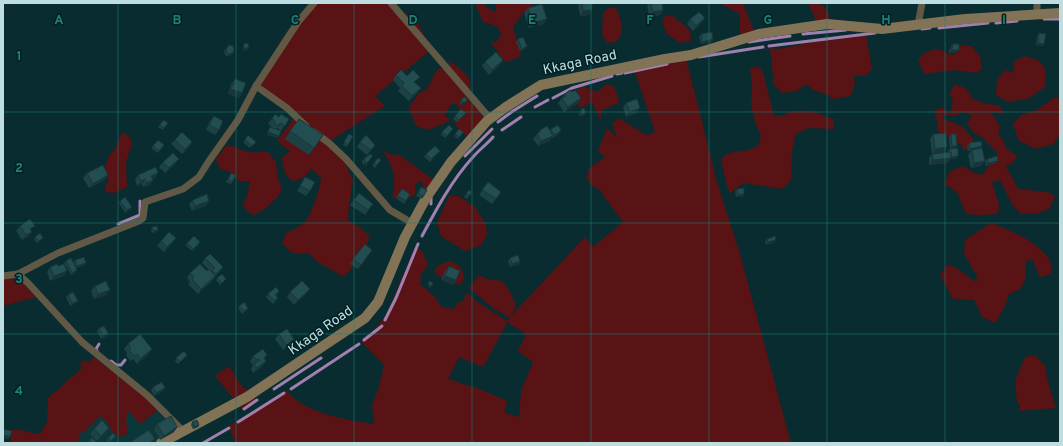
<svg xmlns="http://www.w3.org/2000/svg" width="1063" height="446" viewBox="0 0 1063 446" font-family="Overpass,sans-serif">
<style>
.built{fill:#0c373a}
.green{fill:#591315;fill-rule:evenodd}
.lines{fill:none;stroke-linecap:round;stroke-linejoin:round}
.stream{stroke:#a080ae;stroke-width:3}
.street{stroke:#615846;stroke-width:7}
.secondary{stroke:#827357;stroke-width:10}
.wall{fill:#1d4246}
.shaded-wall{fill:#183639}
.building{fill:#224d51;stroke:#183639}
.grid{fill:none;stroke:#208079;stroke-width:1;stroke-opacity:0.55}
.labels{text-anchor:middle;dominant-baseline:central;stroke-width:3;stroke-linejoin:round;paint-order:stroke}
.street-label{font-size:14px;fill:#bedde0;stroke:#002225}
.grid-label{font-size:13px;text-anchor:middle;font-weight:bold;fill:#208079;stroke:#002225;stroke-width:3;stroke-linejoin:round;paint-order:stroke}
</style>
<rect width="100%" height="100%" fill="#082c2f"/>
<path class="built" d="M118,398L140,424L157,411L178,432L180,438L177,443H56L85,431Z"/>
<g class="green">
<path d="M316,3H388L397,13H405L416,20L424,34L422,45L428,52L375,96L385,106L330,141L308,125L259,85L283,37L301,22Z"/>
<path d="M475,3H483L490,10L496,12L495,3H531L533,10L524,12L513,27L521,55L516,59L505,62L490,41L496,43L500,35L502,34L496,26L483,22Z"/>
<path d="M723,3H743L757,39L747,41L740,34V14L722,4Z"/>
<path d="M808,3C822,3 823,4 830,16L826,28H818L816,21Z"/>
<path d="M611,7L616,8C622,20 625,32 616,42L607,43L602,34L603,14L605,10Z"/>
<path d="M671,15L690,30L691,41L680,43L666,33L662,20L666,16Z"/>
<path d="M866,35L872,69L865,76H853L855,83L851,96L832,99L829,95L815,91L806,84L797,91L782,93L774,85L770,48L778,49L841,37Z"/>
<path d="M957,45L971,46L980,56L982,68L976,73L955,70L924,74L918,60L924,53L936,49L942,50L948,54L954,55L955,49Z"/>
<path d="M1024,56L1038,60L1045,68V87L1030,98L1008,102L996,95L997,80L1005,70L1014,73V62Z"/>
<path d="M686,58L717,182L740,254L791,443H235L229,426L287,390C289,393 292,397 295,399C315,415 349,420 374,424L372,405L378,390L384,365L361,341C372,332 381,324 388,311L415,247L422,251L428,265L421,274L420,284L434,296L442,307L453,309L459,302L463,301L467,293L479,303L507,321L510,318L494,309L469,288L479,275L488,279L502,281L510,291L516,306L511,316L585,237L593,247L623,222L598,188L592,186L586,179L588,172L587,170L605,157L598,150L607,128L617,138L612,123L619,118L646,135L655,132L634,69ZM507,322L526,334L518,351L533,362L521,391L519,417L505,413L507,401L482,390L448,379L459,357L483,367L506,325Z"/>
<path d="M449,60C466,74 474,76 469,99L481,113L484,122L469,137L460,132L454,121L460,112L457,104H451L445,115L450,121L428,130L416,126L409,108L418,94L427,89L436,71L440,68L449,69Z"/>
<path d="M758,66L763,72L774,116C784,117 783,114 791,112C810,109 817,112 834,120V129L809,128L796,134L792,151L791,180L782,189L744,183L730,193L727,187L721,159C727,152 734,152 742,151C748,151 753,148 758,146L761,136L755,122L751,104L752,88L750,69Z"/>
<path d="M607,84L614,87L618,96L619,103L602,110L601,121L592,102L580,108L574,98L577,90L582,86L597,92Z"/>
<path d="M954,84L966,88L973,99L986,104L999,105L1004,114L991,112L1000,126L998,134L1003,139L1006,148L1017,156L1013,163L1006,166L1018,189L1047,192L1055,196L1049,209L1038,213L1021,214L1012,204L1000,180L992,182L999,205L998,214L980,215L966,214L957,192L945,184L949,172L963,166L975,173L982,175L998,153L983,138L973,132L967,123L972,116L963,112L956,116L945,115L942,118L963,127L973,139V148L963,150L962,145L938,132L937,121L934,111L942,107L950,114L953,102L950,94Z"/>
<path d="M1055,97L1060,99V134L1054,144L1036,149L1019,141L1013,124L1021,115L1037,110Z"/>
<path d="M294,118L317,136L344,161L353,180L349,205L348,220L358,226L369,235C368,253 355,264 344,277L316,261L309,253L294,254L282,244L286,233C294,230 301,226 307,219C312,212 321,186 321,177L310,168V171L303,178L293,181C284,176 283,167 282,158L290,151L277,141Z"/>
<path d="M122,132L130,137L132,144L126,162L127,187L114,193L105,192L106,184L109,181L104,171L108,157L115,149Z"/>
<path d="M226,146C236,145 241,151 251,152C256,153 262,152 267,151L276,162L278,178L282,190C274,202 267,209 254,215L248,212L243,206L248,193L250,181H239L234,174L219,168L216,159Z"/>
<path d="M383,150L393,156L398,154L435,181L429,188L424,189L422,182L420,181L415,185L416,193C410,201 401,199 392,198C398,179 392,166 383,150Z"/>
<path d="M449,196H459L476,208L486,225L487,235L481,245L465,251L441,236L437,223Z"/>
<path d="M991,223C1011,231 1036,240 1049,259C1052,263 1051,270 1052,274L1040,277L1032,259L1026,261V278L1020,289L1009,294L1004,308L995,323L982,317L974,300L953,299L940,275L948,264L958,269L976,282L977,276L964,254L965,240Z"/>
<path d="M449,261C459,264 463,268 464,279L459,285L444,280L434,272L437,266Z"/>
<path d="M11,278L20,280L37,297L3,306V279Z"/>
<path d="M1035,355L1045,366L1049,386L1056,408L1019,411L1020,406L1017,401L1015,381L1025,357Z"/>
<path d="M94,357L144,396L157,411L140,424L128,411L126,421L128,430L126,435L118,437L110,429L108,422L100,416L85,431L79,434L78,443H10L12,430C20,428 31,433 40,434L47,422L48,398L82,368L80,364L85,360L89,362Z"/>
<path d="M229,366L241,385L257,400L243,410L215,376Z"/>
</g>
<g class="lines">
<g class="stream">
<path d="M1044,19H1060"/>
<path d="M996,23L1017,21"/>
<path d="M939,28L988,23"/>
<path d="M922,29L930,28"/>
<path d="M803,34L846,30"/>
<path d="M749,42L790,36"/>
<path d="M769,46L875,33"/>
<path d="M699,57L763,47"/>
<path d="M625,73L667,64"/>
<path d="M617,74L622,73"/>
<path d="M553,98L572,88L612,76"/>
<path d="M535,107L548,100"/>
<path d="M498,122L513,111L537,96"/>
<path d="M502,130L521,117"/>
<path d="M465,156L492,129"/>
<path d="M431,204V197"/>
<path d="M118,224L140,215V201"/>
<path d="M422,236C437,208 452,180 473,157C479,150 487,144 493,137"/>
<path d="M385,320L396,298L418,244"/>
<path d="M364,340L382,326"/>
<path d="M97,351L96,349L99,344"/>
<path d="M111,361L116,365H121L125,360"/>
<path d="M274,389L321,358"/>
<path d="M291,389L359,344"/>
<path d="M244,409L257,400"/>
<path d="M238,422L284,393"/>
<path d="M203,443L229,428"/>
</g>
<g class="street">
<path d="M391,3L487,115L492,117"/>
<path d="M1037,14V3"/>
<path d="M918,25L922,3"/>
<path d="M256,86L287,108L306,126"/>
<path d="M314,132L329,143L346,159L390,210L412,223"/>
<path d="M18,274L28,283L82,342L147,395L183,431"/>
<path d="M3,276L18,274L58,253L139,221L143,218L145,202L183,189L199,177L209,161L238,120L256,86L298,22L314,3"/>
</g>
<path class="secondary" d="M161,443L247,397L365,318L378,302L405,237L426,198L451,162L487,121L506,107L541,85L665,59L691,55L759,34L827,24L882,29L965,19L1060,13"/>
</g>
<g class="wall">
<path d="M579,3H592L589,15L580,16L578,4Z"/>
<path d="M647,3H662L663,10L660,15L649,17Z"/>
<path d="M528,8L544,24L529,28L524,13Z"/>
<path d="M690,19L701,23L693,31L687,24Z"/>
<path d="M1039,33L1044,44L1043,46L1036,45L1037,36Z"/>
<path d="M701,34L713,39L712,42L701,44L699,37Z"/>
<path d="M518,39L527,46L525,49L520,51L516,42Z"/>
<path d="M953,44L959,50L957,52L949,53V50L951,48V46Z"/>
<path d="M226,49L233,53L231,55L227,56L225,55L224,51Z"/>
<path d="M503,60L500,65L489,75L482,66L485,62Z"/>
<path d="M396,75L407,76L416,82L415,83L417,93L409,101L398,91L400,88L393,80Z"/>
<path d="M235,79L242,93L239,98L228,94L231,84Z"/>
<path d="M572,92L581,98L578,103L564,112L558,103L565,94Z"/>
<path d="M462,98L465,104L461,105L460,102Z"/>
<path d="M626,103L637,113L626,117L623,107Z"/>
<path d="M582,108L585,114L583,116H579L580,111Z"/>
<path d="M466,113L457,122L453,119L455,116Z"/>
<path d="M275,114L279,117L289,119L281,131L277,128L276,129L278,138L267,135L268,130L271,126L268,124Z"/>
<path d="M214,116L219,130L215,135L206,130L210,121Z"/>
<path d="M299,119L323,135L309,155L285,139Z"/>
<path d="M164,120L168,123L163,130L158,127Z"/>
<path d="M453,129L445,138L441,135L442,132Z"/>
<path d="M459,129L463,132L458,139L454,136Z"/>
<path d="M551,129L560,133L553,138L552,137L549,141L538,146L533,139L537,134L540,130L550,131Z"/>
<path d="M349,134L348,145L347,147L343,145Z"/>
<path d="M933,134L947,147L944,152H947L949,149L957,158L950,159L948,163L929,165V158L932,154L930,139Z"/>
<path d="M951,134L955,148L950,149L949,137Z"/>
<path d="M158,140L164,145L158,153L151,148Z"/>
<path d="M175,140L192,142L189,147L182,154L171,144Z"/>
<path d="M245,140L256,142L250,148L243,142Z"/>
<path d="M360,142L375,145L367,155L357,147Z"/>
<path d="M969,143L981,148L985,161L981,166L971,168L968,155L971,151H968L967,146Z"/>
<path d="M438,153L430,162L424,157L426,154Z"/>
<path d="M378,158L381,160L375,168L372,165Z"/>
<path d="M364,159L370,160L366,165H363L362,161Z"/>
<path d="M987,159L996,163L986,166L985,161Z"/>
<path d="M163,162L175,164L165,173L159,167Z"/>
<path d="M87,173L105,180L89,188L83,178Z"/>
<path d="M158,173L155,178L152,179L153,180L150,185L143,187L142,184L137,186L135,180L138,175Z"/>
<path d="M231,173L232,182L231,184L226,182Z"/>
<path d="M305,177L310,191L306,196L297,191Z"/>
<path d="M488,182L501,192L492,204L479,195Z"/>
<path d="M421,187L423,197L422,199L416,196Z"/>
<path d="M402,189L410,194L404,204L396,198Z"/>
<path d="M737,189L744,194L743,197H736L735,191Z"/>
<path d="M469,190L472,192L467,199L464,197Z"/>
<path d="M359,193L373,204L365,215L350,205Z"/>
<path d="M193,200L206,206L192,211L189,204Z"/>
<path d="M120,201L132,207L130,210L125,213L119,203Z"/>
<path d="M20,226L28,237L22,240L16,231Z"/>
<path d="M152,227L158,230L156,232L152,233L151,229Z"/>
<path d="M35,237L41,240L37,243L34,239Z"/>
<path d="M176,238L172,243L164,252L157,246L161,241Z"/>
<path d="M767,239L775,242L766,245L765,241Z"/>
<path d="M187,243L199,244L192,251L185,245Z"/>
<path d="M365,244L372,250L358,269L350,264Z"/>
<path d="M205,258L223,267L212,281L198,294L188,284L190,282L187,278L190,273L207,271L208,269L202,263Z"/>
<path d="M510,258L520,261L519,264L510,267L508,261Z"/>
<path d="M75,260L86,263L85,265L76,268L75,273L71,275L64,263L66,261L74,265L73,263Z"/>
<path d="M449,266L456,280L453,285L441,280L445,271Z"/>
<path d="M50,267L64,276L50,281L47,272Z"/>
<path d="M217,278L226,279L220,285L216,280Z"/>
<path d="M95,286L110,290L106,295L94,299L91,291Z"/>
<path d="M290,292L306,294L294,305L287,297Z"/>
<path d="M268,294H278L276,296V301L273,304L266,297Z"/>
<path d="M68,295L78,301L76,303L70,306L66,297Z"/>
<path d="M239,306L248,308L247,310L242,314L238,308Z"/>
<path d="M99,328L108,333L107,336L101,339L97,331Z"/>
<path d="M279,334L294,339L291,344L283,350L275,339Z"/>
<path d="M128,344L149,354L137,364L133,359L130,361L126,355L127,353L124,349Z"/>
<path d="M187,355L186,357L178,364L175,361L176,358Z"/>
<path d="M253,356L265,359L263,366L253,373L251,369L253,365L250,361Z"/>
<path d="M153,387L163,391L154,396L151,390Z"/>
<path d="M192,422L199,425L198,427L193,429L191,425Z"/>
<path d="M157,424L174,432L160,440L154,429Z"/>
<path d="M94,429L106,433L97,441L90,434Z"/>
<path d="M92,438L98,443H87Z"/>
<path d="M108,438L114,439L110,443L106,440Z"/>
</g>
<g class="shaded-wall">
<path d="M592,10L589,15L580,16L583,11Z"/>
<path d="M663,10L660,15L649,17L653,12Z"/>
<path d="M705,18L701,23L693,31L696,26Z"/>
<path d="M547,19L544,24L529,28L532,23Z"/>
<path d="M713,39L712,42L701,44L702,42Z"/>
<path d="M1038,43L1044,44L1043,46L1036,45Z"/>
<path d="M527,46L525,49L520,51L522,49Z"/>
<path d="M244,48H248L247,51L242,50Z"/>
<path d="M951,50H959L957,52L949,53Z"/>
<path d="M233,53L231,55L227,56L229,54Z"/>
<path d="M503,60L500,65L489,75L492,70Z"/>
<path d="M421,88L417,93L409,101L412,96Z"/>
<path d="M231,89L242,93L239,98L228,94Z"/>
<path d="M581,98L578,103L564,112L568,107Z"/>
<path d="M463,102H466L465,104L461,105Z"/>
<path d="M640,108L637,113L626,117L630,112Z"/>
<path d="M581,114H585L583,116H579Z"/>
<path d="M561,131L560,133L553,138L554,135Z"/>
<path d="M268,132L279,136L278,138L267,135Z"/>
<path d="M553,136L549,141L538,146L541,141Z"/>
<path d="M192,142L189,147L182,154L185,149Z"/>
<path d="M952,146H957L955,148L950,149Z"/>
<path d="M982,146L981,149L968,151L970,149Z"/>
<path d="M947,147L944,152L932,154L935,149Z"/>
<path d="M958,156L957,158L950,159L948,163L929,165L933,160Z"/>
<path d="M372,157L366,165H363L365,162Z"/>
<path d="M179,159L175,164L165,173L169,168Z"/>
<path d="M985,161L981,166L971,168L974,163Z"/>
<path d="M998,161L996,163L986,166L988,163Z"/>
<path d="M158,173L155,178L148,181L151,176Z"/>
<path d="M108,175L105,180L89,188L93,184Z"/>
<path d="M145,179L142,184L137,186L141,181Z"/>
<path d="M153,180L150,185L143,187L147,183Z"/>
<path d="M744,194L743,197H736L738,195Z"/>
<path d="M209,201L206,206L192,211L195,206Z"/>
<path d="M132,207L130,210L125,213L127,210Z"/>
<path d="M158,230L156,232L152,233L154,231Z"/>
<path d="M32,232L28,237L22,240L26,235Z"/>
<path d="M176,238L172,243L164,252L167,247Z"/>
<path d="M776,240L775,242L766,245L768,242Z"/>
<path d="M520,261L519,264L510,267L512,264Z"/>
<path d="M86,263L85,265L76,268L77,266Z"/>
<path d="M223,267L219,272L214,278L215,276L212,281L198,294L201,289L213,279L216,274Z"/>
<path d="M77,270L75,273L71,275L72,273Z"/>
<path d="M67,271L64,276L50,281L54,276Z"/>
<path d="M445,276L456,280L453,285L441,280Z"/>
<path d="M428,285L432,286L431,288L427,287Z"/>
<path d="M310,289L306,294L294,305L298,300Z"/>
<path d="M110,290L106,295L94,299L98,294Z"/>
<path d="M78,301L76,303L70,306L72,303Z"/>
<path d="M108,333L107,336L101,339L103,336Z"/>
<path d="M294,339L291,344L283,350L286,345Z"/>
<path d="M152,349L149,354L137,364L140,359Z"/>
<path d="M266,361L263,366L253,373L257,368Z"/>
<path d="M165,388L163,391L154,396L156,393Z"/>
<path d="M199,425L198,427L193,429L195,427Z"/>
<path d="M177,427L174,432L160,440L164,436Z"/>
<path d="M109,428L106,433L97,441L101,436Z"/>
<path d="M3,435L10,437L8,440L3,438Z"/>
</g>
<g class="building">
<path d="M582,3H592V10L583,11Z"/>
<path d="M651,3H662L663,10L653,12Z"/>
<path d="M542,4L547,19L532,23L528,8Z"/>
<path d="M699,12L705,18L696,26L690,19Z"/>
<path d="M712,32L713,39L702,42L701,34Z"/>
<path d="M1039,33L1046,34L1044,44L1038,43Z"/>
<path d="M523,37L527,46L522,49L518,39Z"/>
<path d="M245,43L249,44L248,48H244L243,46Z"/>
<path d="M953,44H959V50H951V48H953Z"/>
<path d="M229,45L233,46L234,49L233,53L229,54L227,53L226,49Z"/>
<path d="M496,52L503,60L492,70L485,62Z"/>
<path d="M401,70L407,76L413,70L420,77L414,82L421,88L412,96L402,86L404,83L396,75Z"/>
<path d="M235,79L246,83L242,93L231,89Z"/>
<path d="M570,90L572,92L575,90L581,98L568,107L562,98L566,96L565,94Z"/>
<path d="M466,97L467,100L466,102H463L461,100L462,98Z"/>
<path d="M637,99L640,108L630,112L626,103Z"/>
<path d="M582,108L585,109V114H581Z"/>
<path d="M461,109L466,113L459,120L455,116Z"/>
<path d="M275,114L279,117L281,114L289,119L285,126L280,123L278,126L274,123L275,121L272,119Z"/>
<path d="M214,116L223,121L219,130L209,125Z"/>
<path d="M299,119L323,135L314,148L290,131Z"/>
<path d="M164,120L168,123L164,128L160,124Z"/>
<path d="M449,125L453,129L447,136L442,132Z"/>
<path d="M558,125L561,131L554,135L551,129Z"/>
<path d="M547,126L553,136L541,141L537,134L541,131L540,130Z"/>
<path d="M270,127L281,131L279,136L268,132Z"/>
<path d="M459,129L463,132L460,137L455,134Z"/>
<path d="M182,132L192,142L185,149L175,140Z"/>
<path d="M946,133L947,147L935,149L933,134Z"/>
<path d="M349,134L353,136L348,145L344,142Z"/>
<path d="M951,134H956L957,146H952Z"/>
<path d="M248,135L256,142L252,146L245,140Z"/>
<path d="M366,135L375,145L371,150L360,142Z"/>
<path d="M158,140L164,145L159,151L153,146Z"/>
<path d="M981,141L982,146L970,149L969,143Z"/>
<path d="M435,146L440,151L431,159L426,154Z"/>
<path d="M958,148V156L951,157V152H949V149Z"/>
<path d="M982,148L985,161L974,163L972,150Z"/>
<path d="M951,152V158L933,160L932,154Z"/>
<path d="M173,153L179,159L169,168L163,162Z"/>
<path d="M370,154L372,155V157L367,163L365,162L364,159Z"/>
<path d="M997,156L998,161L988,163L987,159Z"/>
<path d="M378,158L381,160L377,165L374,163Z"/>
<path d="M103,165L108,175L93,184L87,173Z"/>
<path d="M156,167L158,173L151,176L153,180L147,183L145,179L141,181L138,175Z"/>
<path d="M231,173L236,175L232,182L228,180Z"/>
<path d="M305,177L315,182L310,191L300,186Z"/>
<path d="M488,182L501,192L496,199L482,190Z"/>
<path d="M421,187L427,190L423,197L418,193Z"/>
<path d="M744,188V194L738,195L737,189Z"/>
<path d="M402,189L410,194L406,201L397,196Z"/>
<path d="M469,190L472,192L469,196L466,194Z"/>
<path d="M359,193L373,204L368,210L354,200Z"/>
<path d="M207,194L209,201L195,206L193,200Z"/>
<path d="M125,197L132,207L127,210L120,201Z"/>
<path d="M30,219L35,226L30,229L32,232L26,235L20,226Z"/>
<path d="M157,226L158,230L154,231L152,227Z"/>
<path d="M169,232L176,238L167,247L161,241Z"/>
<path d="M40,233L43,238L39,241L35,237Z"/>
<path d="M194,236L200,242L193,249L187,243Z"/>
<path d="M775,236L776,240L768,242L767,239Z"/>
<path d="M365,244L372,250L361,265L353,259Z"/>
<path d="M210,254L223,267L216,274L212,271L215,268L205,258Z"/>
<path d="M518,255L520,261L512,264L510,258Z"/>
<path d="M84,257L86,263L77,266L75,260Z"/>
<path d="M71,258L77,270L72,273L66,261Z"/>
<path d="M57,264L58,266L64,264L67,271L54,276L50,267Z"/>
<path d="M200,264L207,271L209,269L215,276L201,289L192,279L194,277L190,273Z"/>
<path d="M449,266L460,271L456,280L445,276Z"/>
<path d="M222,274L226,279L222,283L217,278Z"/>
<path d="M106,281L110,290L98,294L95,286Z"/>
<path d="M302,281L310,289L298,300L290,292Z"/>
<path d="M429,281L433,283L432,286L428,285Z"/>
<path d="M276,287L279,291L275,295L278,298L274,301L268,294Z"/>
<path d="M73,292L78,301L72,303L68,295Z"/>
<path d="M244,302L248,308L244,311L239,306Z"/>
<path d="M104,326L108,333L103,336L99,328Z"/>
<path d="M287,329L294,339L286,345L279,334Z"/>
<path d="M140,334L152,349L140,359L137,354L134,356L129,350L131,348L128,344Z"/>
<path d="M263,349L267,355L264,358L266,361L257,368L254,364L260,360L259,359L257,360L253,356Z"/>
<path d="M184,351L187,355L180,362L176,358Z"/>
<path d="M162,382L165,388L156,393L153,387Z"/>
<path d="M171,416L177,427L164,436L157,424Z"/>
<path d="M102,420L109,428L101,436L94,429Z"/>
<path d="M197,420L199,425L195,427L192,422Z"/>
<path d="M4,429L12,431L10,437L3,435Z"/>
<path d="M149,430L155,439L149,443H129Z"/>
<path d="M113,433L116,436L111,441L108,438Z"/>
<path d="M92,438L98,443H93L89,440Z"/>
</g>
<path class="grid" d="M118,3V443M236,3V443M354,3V443M472,3V443M591,3V443M709,3V443M827,3V443M945,3V443M3,112H1060M3,223H1060M3,334H1060"/>
<g class="labels">
<g class="street-label">
<text transform="translate(580 63) rotate(-12)">Kkaga Road</text>
<text transform="translate(321 331) rotate(-35)">Kkaga Road</text>
</g>
</g>
<g class="grid-label">
<text x="59" y="24">A</text>
<text x="177" y="24">B</text>
<text x="295" y="24">C</text>
<text x="413" y="24">D</text>
<text x="532" y="24">E</text>
<text x="650" y="24">F</text>
<text x="768" y="24">G</text>
<text x="886" y="24">H</text>
<text x="1004" y="24">I</text>
<text x="19" y="60">1</text>
<text x="19" y="172">2</text>
<text x="19" y="283">3</text>
<text x="19" y="395">4</text>
</g>
<rect width="1063" height="446" fill="none" stroke="#bedde0" stroke-width="8"/>
</svg>
